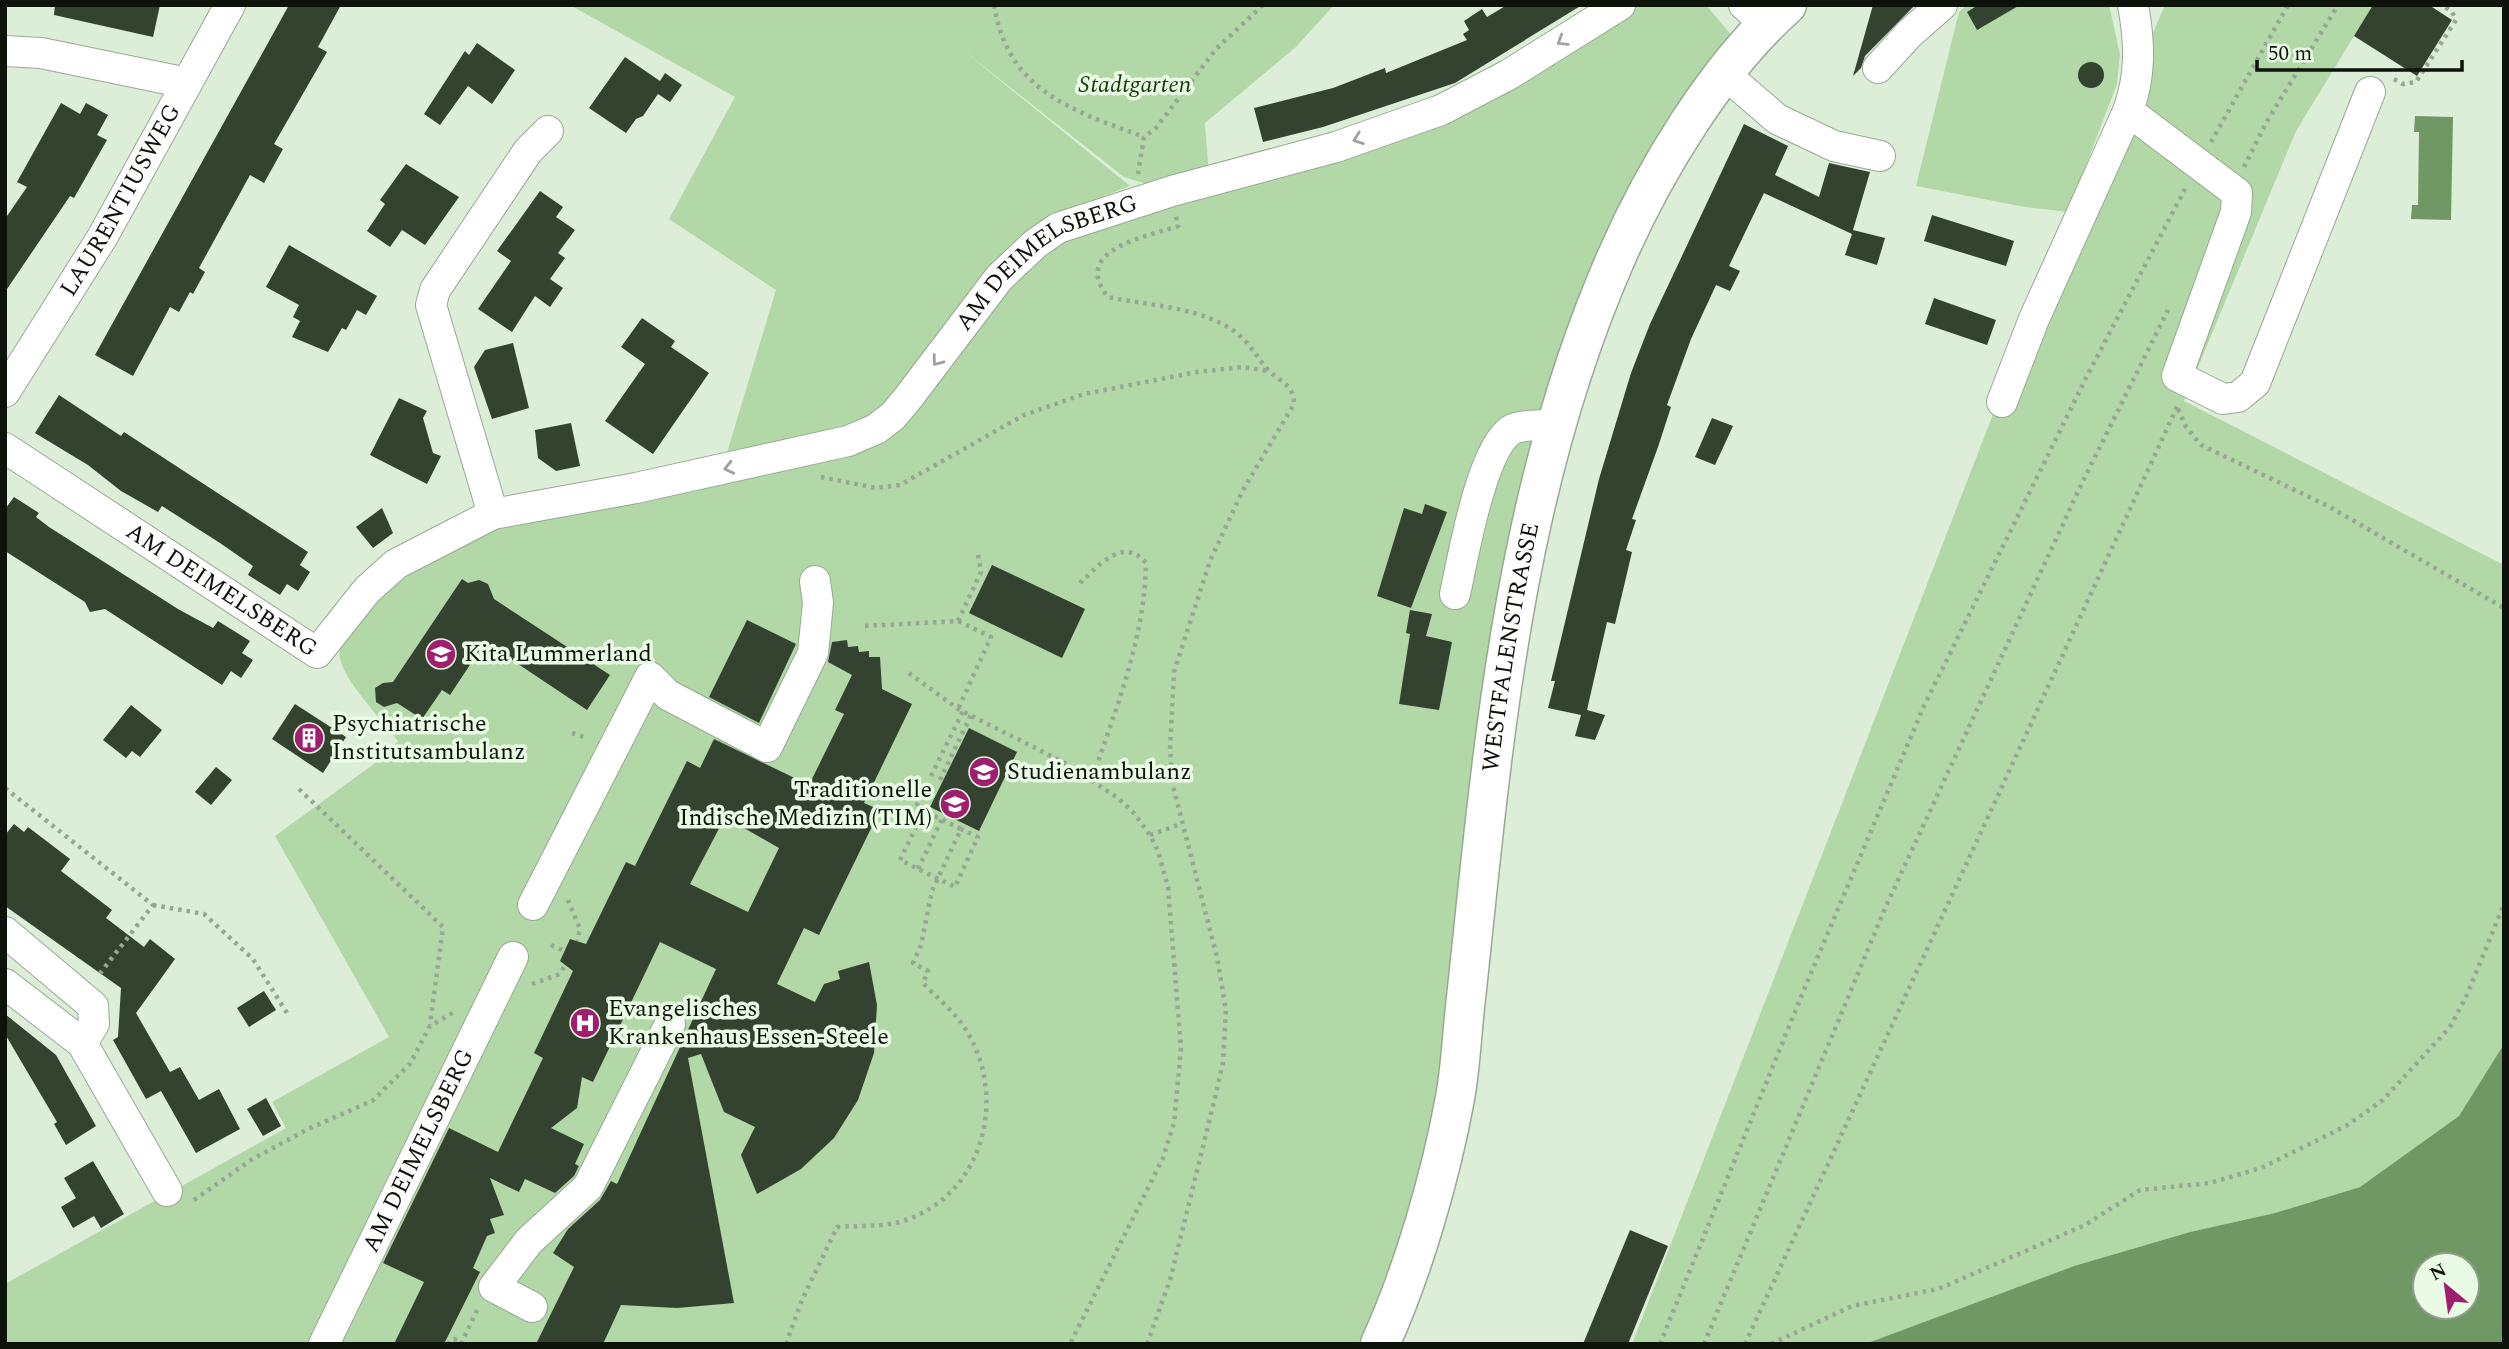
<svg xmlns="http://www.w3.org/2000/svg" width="2509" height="1349" viewBox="0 0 2509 1349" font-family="Spectral,serif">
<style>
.green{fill:#b1d8a6}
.water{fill:#709864;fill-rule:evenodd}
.building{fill:#344230;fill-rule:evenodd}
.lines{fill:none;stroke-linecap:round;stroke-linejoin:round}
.minor-casing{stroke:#98a993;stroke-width:32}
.major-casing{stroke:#98a993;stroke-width:41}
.path{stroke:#98a694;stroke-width:4.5;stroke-dasharray:3.5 5;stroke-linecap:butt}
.minor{stroke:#fff;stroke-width:30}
.major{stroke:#fff;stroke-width:38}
.oneway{stroke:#9ea19d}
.labels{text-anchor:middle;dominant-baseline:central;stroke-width:7;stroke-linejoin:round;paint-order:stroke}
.park-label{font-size:24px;font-style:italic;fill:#143c04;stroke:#e9fbe4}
.street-label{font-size:24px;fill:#0d130b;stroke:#e9fbe4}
.poi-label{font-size:24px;fill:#0d130b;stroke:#e9fbe4;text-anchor:start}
</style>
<rect width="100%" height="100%" fill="#dceed7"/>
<g class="green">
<path d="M570,5H1334L1296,47L1205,123L1209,177L1165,190L1124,177L959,47L1130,186L1067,210L889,403L858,422L723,466L776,290L669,219L735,97Z"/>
<path d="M1635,5H1706L1744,50L1691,118L1553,423L1453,1098L1378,1344H5V1284L286,1128L272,1102L389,1037L275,836L382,758L398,741C384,722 343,680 340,658C332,608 458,545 495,527L847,446L1031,261L1079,232L1326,157Z"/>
<path d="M1967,5H2109L2120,54L2117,84L2068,212L2025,207L1916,186L1959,12Z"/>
<path d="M2165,5H2373L2296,131L2184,401L2504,565V1044L2459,1116L2360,1187L2275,1213L2190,1232L2074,1266L1865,1344H1632L2039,296Z"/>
</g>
<g class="water">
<path d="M2415,116L2453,117L2451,220L2411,219L2412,205H2418L2419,132H2414Z"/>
<path d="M2504,1044V1344H1865L2074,1266L2190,1232L2275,1213L2360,1187L2459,1116ZM2425,1265H2467V1307H2425Z"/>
</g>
<g class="building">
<path d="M55,5H160L153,37L54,15Z"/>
<path d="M289,5H341L318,47L327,52L274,144L283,149L264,183L250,175L199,268L205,272L193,294L190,292L179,312L170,307L133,376L95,355Z"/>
<path d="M1507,5H1582L1455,83L1323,127L1263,142L1254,108L1333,88L1385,68L1386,73L1467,40L1463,34L1469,30L1464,21L1482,9L1487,17Z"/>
<path d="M1873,5H1915L1865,56L1861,68L1853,76Z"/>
<path d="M1978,5H2020L1977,30L1967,12Z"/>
<path d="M2373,5H2429L2452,20L2417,76L2354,36Z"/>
<path d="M477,43L515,70L492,104L468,86L440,125L424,114L465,51L469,55Z"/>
<path d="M625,57L660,81L665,73L682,85L670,102L658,94L643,116L636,119L626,133L589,108Z"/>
<circle cx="2091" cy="75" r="13"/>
<path d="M61,103L80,114L86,103L108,115L97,135L107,140L74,198L70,196L5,292V219L27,187L17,182Z"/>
<path d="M1744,124L1788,146L1775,175L1819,197L1829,163L1870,172L1853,230L1885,238L1877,265L1845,255L1852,234L1764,193L1729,266L1740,271L1730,291L1716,285L1691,339L1667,405L1671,407L1658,447L1632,519L1636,520L1626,550L1632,552L1615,624L1607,622L1587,710L1605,715L1595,740L1575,736L1581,715L1548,708L1555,681H1551L1599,479L1631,373L1650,324Z"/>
<path d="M406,164L459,197L425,245L402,230L390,247L367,231L385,204L380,200Z"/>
<path d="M540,191L563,207L556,217L575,230L558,253L565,258L550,279L563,288L550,307L535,296L512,332L478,309L511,261L497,251Z"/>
<path d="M1932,215L2014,241L2006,266L1924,241Z"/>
<path d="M289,245L377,296L366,315L357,310L346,330L342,328L328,352L292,337L300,321L293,317L299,305L266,287Z"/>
<path d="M1934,298L1996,320L1987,345L1925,324Z"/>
<path d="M642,318L675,341L671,347L709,373L653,454L605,421L645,364L621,347Z"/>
<path d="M513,343L529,408L492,419L474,367L485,350Z"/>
<path d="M59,395L121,436L124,432L308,552L300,565L310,572L298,591L287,584L280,595L248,575L253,566L220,543L162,506L158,512L121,491L88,465L35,433Z"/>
<path d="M399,398L427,411L423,418L433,453L441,456L427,484L370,455Z"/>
<path d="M1712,418L1733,426L1715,465L1695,457Z"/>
<path d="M571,423L580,466L556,471L538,458L535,430Z"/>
<path d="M14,497L39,513L36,517L49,527L178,609L213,628L218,621L250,641L242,653L253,660L241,678L231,671L222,685L105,609L90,612L85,602L5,551V509Z"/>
<path d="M1425,504L1447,512L1411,608L1377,596L1404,508L1422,514Z"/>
<path d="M382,508L393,533L373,548L356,527Z"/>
<path d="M992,565L1085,609L1062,658L969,613Z"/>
<path d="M462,579L468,583L479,580L488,584L494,599L610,675L587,710L485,642L450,695L442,690L422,719L397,703L384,707L376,702L375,688L383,683L393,682Z"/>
<path d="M1410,610L1432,614L1426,636L1452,642L1439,710L1399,704L1410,634L1406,633Z"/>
<path d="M747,620L796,644L759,723L709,697Z"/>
<path d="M847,640L848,647L858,646L859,652L869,651V657H880L882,689L912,704L864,803L880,810L819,935L804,928L777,984L815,1002L824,984L840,979L838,971L869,962L877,1005L874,1053L858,1100L834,1138L801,1169L757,1194L741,1155L755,1127L724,1112L701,1054L688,1058L734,1303L677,1308L621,1305L603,1344H536L574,1267L553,1253L568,1229L600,1200L611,1181L617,1184L716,969L660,942L593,1082L582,1077L577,1108L551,1128L584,1144L575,1164L579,1166L574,1176L555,1193L525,1179L519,1192L490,1178L504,1215L490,1219L495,1233L487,1236L473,1268L480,1272L444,1344H394L424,1282L383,1263L449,1128L498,1152L543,1058L534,1053L573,971L560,961L570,939L586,944L626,862L635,866L687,761L700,768L714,739L809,785L844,714L835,710L852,675L828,662L832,642ZM725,817L779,848L748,912L690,884Z"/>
<path d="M295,704L346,737L323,773L272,739Z"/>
<path d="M131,705L162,730L140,757L132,751L126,758L103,740Z"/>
<path d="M969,728L1017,752L979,831L930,807Z"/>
<path d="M216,767L232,780L211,805L195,792Z"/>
<path d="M14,824L24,832L28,827L70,859L61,871L112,910L106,918L144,947L150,939L175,959L136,1013L170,1072L180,1067L199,1100L219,1089L240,1129L196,1153L161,1091L146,1099L113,1040L118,1037L121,988L5,906V835Z"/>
<path d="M264,991L276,1010L249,1027L237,1008Z"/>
<path d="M5,1014L56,1055L96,1126L66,1145L54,1124L57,1122L5,1034Z"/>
<path d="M266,1098L281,1126L263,1136L247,1109Z"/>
<path d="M93,1161L124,1214L101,1228L94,1216L73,1228L61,1207L76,1198L64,1178Z"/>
<path d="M1630,1230L1668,1246L1628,1344H1583Z"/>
</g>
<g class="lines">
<g class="minor-casing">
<g id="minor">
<path d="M1744,5L1766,24"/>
<path d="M2133,5C2140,43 2141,75 2128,111L2237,193L2236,212L2177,376L2223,399L2238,397L2255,383L2370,92"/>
<path d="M5,51L41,53L187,83"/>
<path d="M1878,68L1909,34L1942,5"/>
<path d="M1726,75L1777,119L1834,146L1880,156"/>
<path id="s1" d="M5,392L103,236L230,5"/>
<path d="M2002,402L2034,319L2128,111"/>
<path id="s2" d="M5,448L317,653L367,590L396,564L493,514L636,488L848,441L876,429L893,416L908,398L999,278L1035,244L1058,228L1172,191L1336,147L1441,110L1508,75L1620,5"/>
<path d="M493,514L431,305L435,290L528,151L548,131"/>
<path d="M1455,594C1463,558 1481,450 1511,430C1521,424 1543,426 1554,424"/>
<path d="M533,905L650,677L668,695L767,747L813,653L818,603L815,581"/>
<path d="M5,932L93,1006L94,1024L82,1043L167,1191"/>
<path d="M5,984L82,1043"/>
<path d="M532,1307L494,1287L529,1241L588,1187L670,1024"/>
<path id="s3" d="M324,1344L513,957"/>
</g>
</g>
<g class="major-casing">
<g id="major">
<path id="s4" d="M1380,1344C1413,1272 1441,1175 1455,1098C1461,1065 1462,1031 1466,998C1474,925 1481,851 1490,778C1511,601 1544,422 1616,258C1654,171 1716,68 1787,5"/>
</g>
</g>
<g class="path">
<path d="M994,5C1008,91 1071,110 1144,137"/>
<path d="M2394,79L2403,84L2416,82L2456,20L2452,12L2442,5"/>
<path d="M2211,142L2288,5"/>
<path d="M2244,167L2266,123L2338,5"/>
<path d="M1138,174L1144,137L1156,128L1216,49L1263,5"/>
<path d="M2178,409L2186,427L2201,445L2328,506L2504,608"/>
<path d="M821,477L876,488L900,485L1024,415L1084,394L1197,372L1243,367L1269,371"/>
<path d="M1080,583C1099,565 1123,536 1146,563C1145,637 1116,709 1092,779"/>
<path d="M958,621L981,572L978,554"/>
<path d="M865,626L958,621L991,637L958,709"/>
<path d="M909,673L958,709L1063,762L1118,798L1133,812L1150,835L1158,851L1168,887L1181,1048L1174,1123L1163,1158L1070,1344"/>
<path d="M572,733L587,738"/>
<path d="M931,776L963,711"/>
<path d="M940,780L971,715"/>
<path d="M5,788L153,905L98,976"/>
<path d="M299,789L443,927L430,1025"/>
<path d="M924,811L900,860L955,887L978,837L961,829"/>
<path d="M1150,835L1181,824"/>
<path d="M918,869L942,819"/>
<path d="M568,900L580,929L577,941"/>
<path d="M153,905L204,914L253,959L287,1013"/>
<path d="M551,945L564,951"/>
<path d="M532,984L560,974L565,965"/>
<path d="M194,1200L251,1160L308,1129L372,1101L410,1064L430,1026L454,1012"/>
<path d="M447,1344L454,1339L462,1342"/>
<path d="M461,1344L477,1310"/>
<path d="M786,1344L802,1300L837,1227C861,1225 882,1228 906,1220C984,1193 1008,1097 966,1030C955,1012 937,998 923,983L928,971L913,963L921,945L932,891L961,829L916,807L927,784"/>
<path d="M1147,1344L1170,1280L1215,1098L1223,1062L1226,1010L1217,957L1173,786L1170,749L1174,672L1210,561L1243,490L1294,404C1294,385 1281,382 1269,371C1258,359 1251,345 1238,334C1204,307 1150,306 1108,297C1069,249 1150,236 1178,226L1176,216"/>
<path d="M1660,1344L1808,980L1924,706L2086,378L2185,189"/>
<path d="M1704,1344L1886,906L2082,483L2168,310"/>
<path d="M1745,1344L2177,407"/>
<path d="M1771,1344L1852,1306L1938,1289L1966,1277L2085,1225L2140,1190L2210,1183L2261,1168L2346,1126L2383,1100L2450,1027L2467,995L2504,904"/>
</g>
<use href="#minor" class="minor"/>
<use href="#major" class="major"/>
</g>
<defs><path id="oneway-chevron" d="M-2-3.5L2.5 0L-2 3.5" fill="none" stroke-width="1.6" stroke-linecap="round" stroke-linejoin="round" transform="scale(1.75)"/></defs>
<g class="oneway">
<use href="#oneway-chevron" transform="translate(1562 41) rotate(148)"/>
<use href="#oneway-chevron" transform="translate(1358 139) rotate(160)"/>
<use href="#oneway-chevron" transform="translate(937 361) rotate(127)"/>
<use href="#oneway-chevron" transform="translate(729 468) rotate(167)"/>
</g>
<defs>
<g id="school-disc" transform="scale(1.575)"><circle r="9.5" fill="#a01e6e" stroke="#e9fbe4"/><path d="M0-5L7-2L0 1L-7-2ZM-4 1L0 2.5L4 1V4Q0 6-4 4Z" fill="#fff"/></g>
<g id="building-disc" transform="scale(1.575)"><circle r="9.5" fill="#a01e6e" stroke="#e9fbe4"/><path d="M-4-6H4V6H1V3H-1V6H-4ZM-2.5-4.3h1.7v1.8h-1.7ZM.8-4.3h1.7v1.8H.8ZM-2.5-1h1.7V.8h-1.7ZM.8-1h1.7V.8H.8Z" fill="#fff"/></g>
<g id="university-disc" transform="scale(1.575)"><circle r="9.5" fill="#a01e6e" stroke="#e9fbe4"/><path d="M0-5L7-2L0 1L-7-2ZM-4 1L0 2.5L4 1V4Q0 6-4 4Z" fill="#fff"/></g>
<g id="hospital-disc" transform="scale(1.575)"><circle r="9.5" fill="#a01e6e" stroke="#e9fbe4"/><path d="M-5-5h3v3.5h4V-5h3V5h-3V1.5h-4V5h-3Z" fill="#fff"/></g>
</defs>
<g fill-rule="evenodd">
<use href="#school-disc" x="441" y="654"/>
<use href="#building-disc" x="309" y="738"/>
<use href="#university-disc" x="984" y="772"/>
<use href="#university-disc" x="955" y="804"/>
<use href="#hospital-disc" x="585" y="1023"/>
</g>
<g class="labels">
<g class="park-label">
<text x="1135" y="85">Stadtgarten</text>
</g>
<g class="street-label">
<text stroke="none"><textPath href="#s1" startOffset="224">LAURENTIUSWEG</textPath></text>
<text stroke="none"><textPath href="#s2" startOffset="1239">AM DEIMELSBERG</textPath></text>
<text stroke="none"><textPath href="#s2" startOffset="259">AM DEIMELSBERG</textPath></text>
<text stroke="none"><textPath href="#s4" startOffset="712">WESTFALENSTRASSE</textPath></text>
<text stroke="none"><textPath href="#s3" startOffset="215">AM DEIMELSBERG</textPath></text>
</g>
<g class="poi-label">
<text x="464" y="654">Kita Lummerland</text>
<text x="332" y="724">Psychiatrische<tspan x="332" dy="28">Institutsambulanz</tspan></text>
<text x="1007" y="772">Studienambulanz</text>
<text x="932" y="790" text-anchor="end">Traditionelle<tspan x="932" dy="28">Indische Medizin (TIM)</tspan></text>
<text x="608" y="1009">Evangelisches<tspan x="608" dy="28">Krankenhaus Essen-Steele</tspan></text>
</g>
</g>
<rect width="2509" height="1349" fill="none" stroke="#0d130b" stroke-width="14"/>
<g transform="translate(2446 1286) rotate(331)"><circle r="33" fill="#e9fbe4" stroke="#919e8d" stroke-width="2"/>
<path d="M0-5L12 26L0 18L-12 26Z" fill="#a01e6e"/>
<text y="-10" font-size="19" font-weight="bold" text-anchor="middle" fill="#0d130b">N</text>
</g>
<path d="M2257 60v10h205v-10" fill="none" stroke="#0d130b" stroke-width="3.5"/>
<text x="2268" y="60" font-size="21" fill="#0d130b" stroke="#e9fbe4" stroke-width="5" paint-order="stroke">50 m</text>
</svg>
